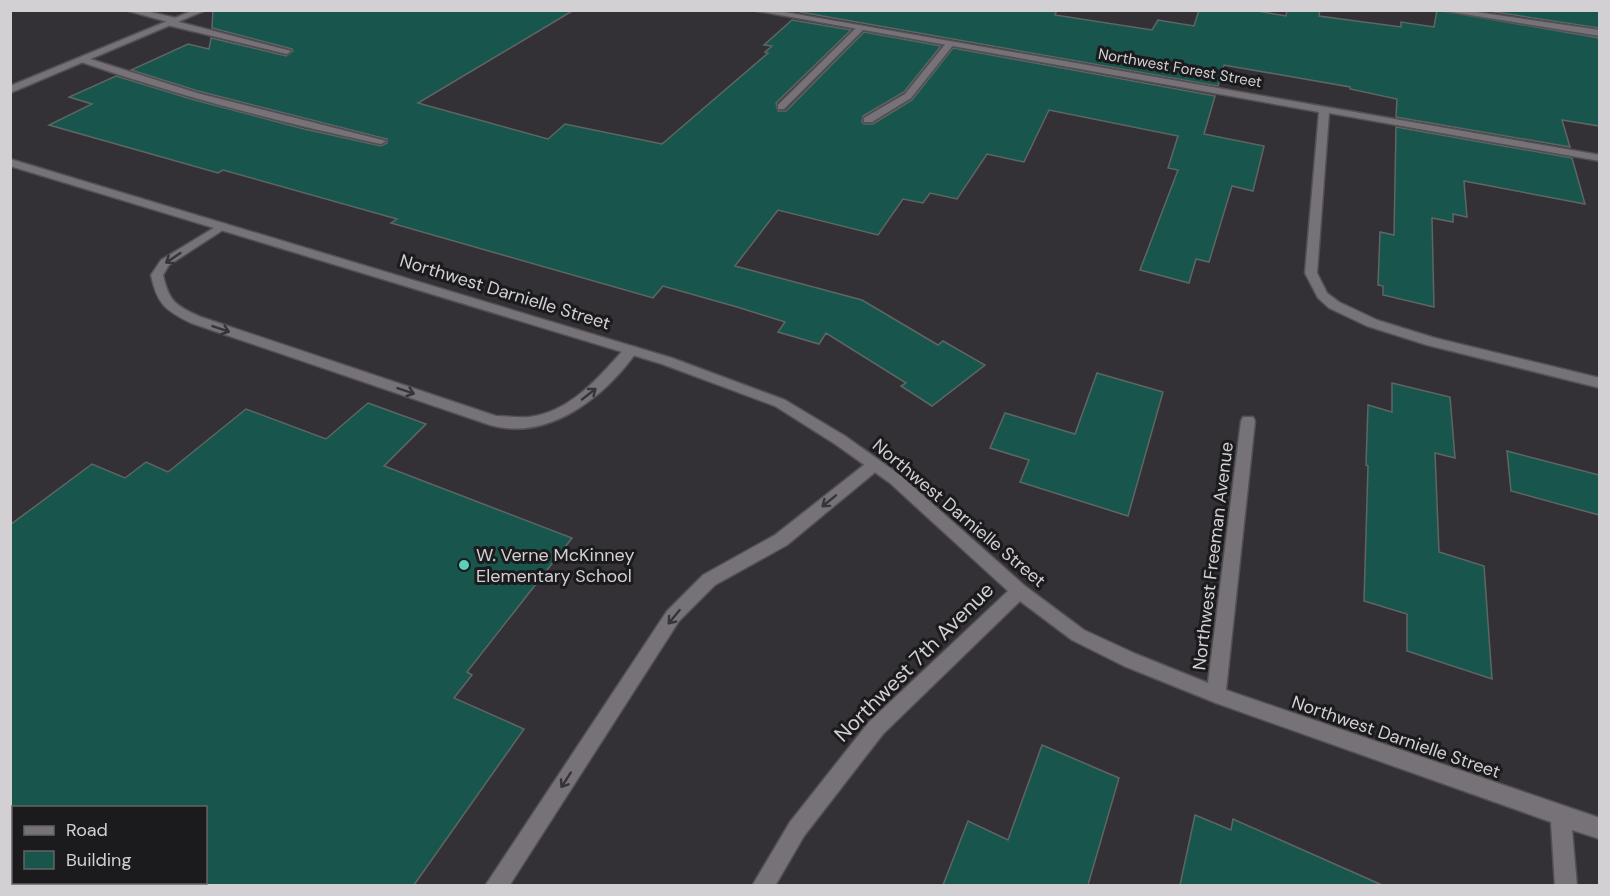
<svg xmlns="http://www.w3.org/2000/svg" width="1610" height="896" viewBox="0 0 1610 896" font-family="'DM Sans',sans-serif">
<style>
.building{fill:#18564d;stroke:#5e6664;stroke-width:1.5}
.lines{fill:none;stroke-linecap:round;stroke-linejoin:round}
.lane-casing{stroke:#535055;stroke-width:3}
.street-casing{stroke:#535055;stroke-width:3}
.secondary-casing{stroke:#535055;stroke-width:3}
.lane{fill:#767278;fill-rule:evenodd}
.street{fill:#767278;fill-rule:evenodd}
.secondary{fill:#767278;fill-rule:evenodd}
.oneway{stroke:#363438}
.poi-dot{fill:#5bcebc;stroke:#1b1a1c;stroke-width:2}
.labels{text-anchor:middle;stroke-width:6;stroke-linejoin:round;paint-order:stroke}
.far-street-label{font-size:15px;fill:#d3d0d4;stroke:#1b1a1c}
.street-label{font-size:18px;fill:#d3d0d4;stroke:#1b1a1c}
.poi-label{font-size:18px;fill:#d3d0d4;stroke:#1b1a1c;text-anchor:start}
.near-street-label{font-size:21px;fill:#d3d0d4;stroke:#1b1a1c}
</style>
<rect width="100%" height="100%" fill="#343136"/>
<!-- building -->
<g class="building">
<polygon points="213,10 574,10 418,103 548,139 565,124 662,144 768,53 765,52 772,46 764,45 792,20 851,30 776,103 778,111 786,111 864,32 941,46 904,92 863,116 862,122 864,124 873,124 912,100 953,48 1215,96 1204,134 1264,146 1253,191 1232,186 1209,262 1196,259 1189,283 1140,270 1178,170 1168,168 1178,136 1049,110 1024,162 987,154 957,199 930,193 923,203 903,199 878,235 778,210 735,266 862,300 938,345 943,341 985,365 932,406 901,386 906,383 826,333 819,344 778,332 785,322 737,307 663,286 653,298 391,223 397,219 223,170 218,173 49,125 92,104 69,97 116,76 191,99 304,129 381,146 387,143 387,139 198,91 131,70 188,44 209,49 211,38 286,56 293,51 292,49 212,28"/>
<polygon points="802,10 1057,10 1055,15 1152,30 1158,20 1194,26 1199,10 1252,10 1286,16 1287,10 1320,10 1319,16 1401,27 1401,22 1434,27 1437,10 1599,38 1599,126 1562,120 1570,147 1396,117 1397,99 1350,89 1350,87 1224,65 1218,86 800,12"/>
<polygon points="1482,10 1599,10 1599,28"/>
<polygon points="1396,127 1572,158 1585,204 1464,181 1467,217 1453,214 1453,222 1432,218 1434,307 1383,295 1383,286 1378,285 1380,232 1394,235"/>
<polygon points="1097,373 1163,392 1128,516 1020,482 1029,460 990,448 1005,413 1075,434"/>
<polygon points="1392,383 1450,397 1455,458 1435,453 1439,552 1484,566 1492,679 1407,651 1407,614 1364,601 1368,466 1366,465 1368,405 1392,412"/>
<polygon points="368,403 426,424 384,466 572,538 467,672 472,675 454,698 524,729 414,885 206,885 206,807 10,807 10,525 92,464 125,478 146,462 168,472 246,409 326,439"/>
<polygon points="1507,451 1599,475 1599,515 1511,491"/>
<polygon points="1042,745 1119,778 1088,885 943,885 968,821 1008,840"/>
<polygon points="1195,815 1231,830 1233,819 1382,885 1180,885"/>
</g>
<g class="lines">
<defs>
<g id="lane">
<polygon points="125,10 142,10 176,18 179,19 179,22 291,51 287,54 171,26 168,25 168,22"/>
<polygon points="857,27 864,29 784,109 778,109 778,105"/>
<polygon points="947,42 954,44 911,98 872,122 864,122 864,118 905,94"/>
<path d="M81,58h6l110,35 189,48 -5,3c-102,-22 -202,-48 -300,-82z"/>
<path d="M222,223l4,1v4l-57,37 -6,10c6,27 13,31 38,42l295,99c11,0 22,2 33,1 42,-5 71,-41 97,-70h10l2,3c-32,46 -89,92 -148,75l-299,-102c-26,-13 -34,-19 -40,-48l10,-15z"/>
<polygon points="874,459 879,461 882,465 879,469 787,545 715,585 679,621 509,886 485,886 667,611 703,575 775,535 869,461"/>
</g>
<g id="street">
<polygon points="752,10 773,10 1600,155 1600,161 1329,113 1317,273 1327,293 1339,302 1377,320 1435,338 1600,378 1600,388 1427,345 1367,326 1329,308 1318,298 1305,273 1319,112"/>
<polygon points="1439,10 1463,10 1600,30 1600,36"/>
<polygon points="10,159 672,358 785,400 845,436 900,475 1025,586 1084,630 1136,654 1208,683 1241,421 1243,417 1253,417 1255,421 1226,690 1600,818 1600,839 1572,830 1577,886 1555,886 1551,822 1216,703 1124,666 1072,640 1020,601 883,734 804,836 775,886 752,886 790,822 869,722 1008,591 890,483 835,444 775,406 662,364 10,166"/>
</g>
<polygon id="secondary" points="194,10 206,10 10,93 10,86"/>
</defs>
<!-- lane casing -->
<use href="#lane" class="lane-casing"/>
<!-- street casing -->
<use href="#street" class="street-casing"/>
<!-- secondary casing -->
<use href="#secondary" class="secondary-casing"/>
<!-- lane -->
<use href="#lane" class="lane"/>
<!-- street -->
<use href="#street" class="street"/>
<!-- secondary -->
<use href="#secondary" class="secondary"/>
</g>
<!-- one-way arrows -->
<defs><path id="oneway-shaft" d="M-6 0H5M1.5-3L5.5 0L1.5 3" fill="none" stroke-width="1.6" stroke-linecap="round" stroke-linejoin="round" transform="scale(1.5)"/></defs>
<g class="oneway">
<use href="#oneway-shaft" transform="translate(173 258) rotate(146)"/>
<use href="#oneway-shaft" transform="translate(221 329) rotate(19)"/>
<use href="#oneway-shaft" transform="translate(406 391) rotate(19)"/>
<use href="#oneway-shaft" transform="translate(589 394) rotate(-38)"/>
<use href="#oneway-shaft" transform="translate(829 501) rotate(141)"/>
<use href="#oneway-shaft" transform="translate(674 617) rotate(129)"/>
<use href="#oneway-shaft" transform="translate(566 780) rotate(123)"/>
</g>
<!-- markers -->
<circle class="poi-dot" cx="464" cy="565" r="6"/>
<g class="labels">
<!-- far-street labels -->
<g class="far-street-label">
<text transform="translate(1180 68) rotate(10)" y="5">Northwest Forest Street</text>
</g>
<!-- street labels -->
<g class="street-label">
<text transform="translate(505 292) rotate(17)" y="6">Northwest Darnielle Street</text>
<text transform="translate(959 513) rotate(40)" y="6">Northwest Darnielle Street</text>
<text transform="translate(1213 556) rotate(-83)" y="6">Northwest Freeman Avenue</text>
<text transform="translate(1396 737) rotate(19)" y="6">Northwest Darnielle Street</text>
</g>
<!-- poi labels -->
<g class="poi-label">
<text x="476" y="561">W. Verne McKinney<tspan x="476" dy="21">Elementary School</tspan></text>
</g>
<!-- near-street labels -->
<g class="near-street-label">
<text transform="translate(914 662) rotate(-45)" y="7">Northwest 7th Avenue</text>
</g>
</g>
<!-- border -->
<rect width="1610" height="896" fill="none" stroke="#d3d0d4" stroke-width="24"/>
<!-- legend -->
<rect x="12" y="806" width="195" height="78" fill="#1b1a1c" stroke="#656366" stroke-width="1.5"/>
<rect x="24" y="826" width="30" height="9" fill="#767278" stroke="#656366" stroke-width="1.5"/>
<text x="66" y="836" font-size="18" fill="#d3d0d4">Road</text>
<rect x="24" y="851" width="30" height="18" fill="#18564d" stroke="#656366" stroke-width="1.5"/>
<text x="66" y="866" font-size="18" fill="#d3d0d4">Building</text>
</svg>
